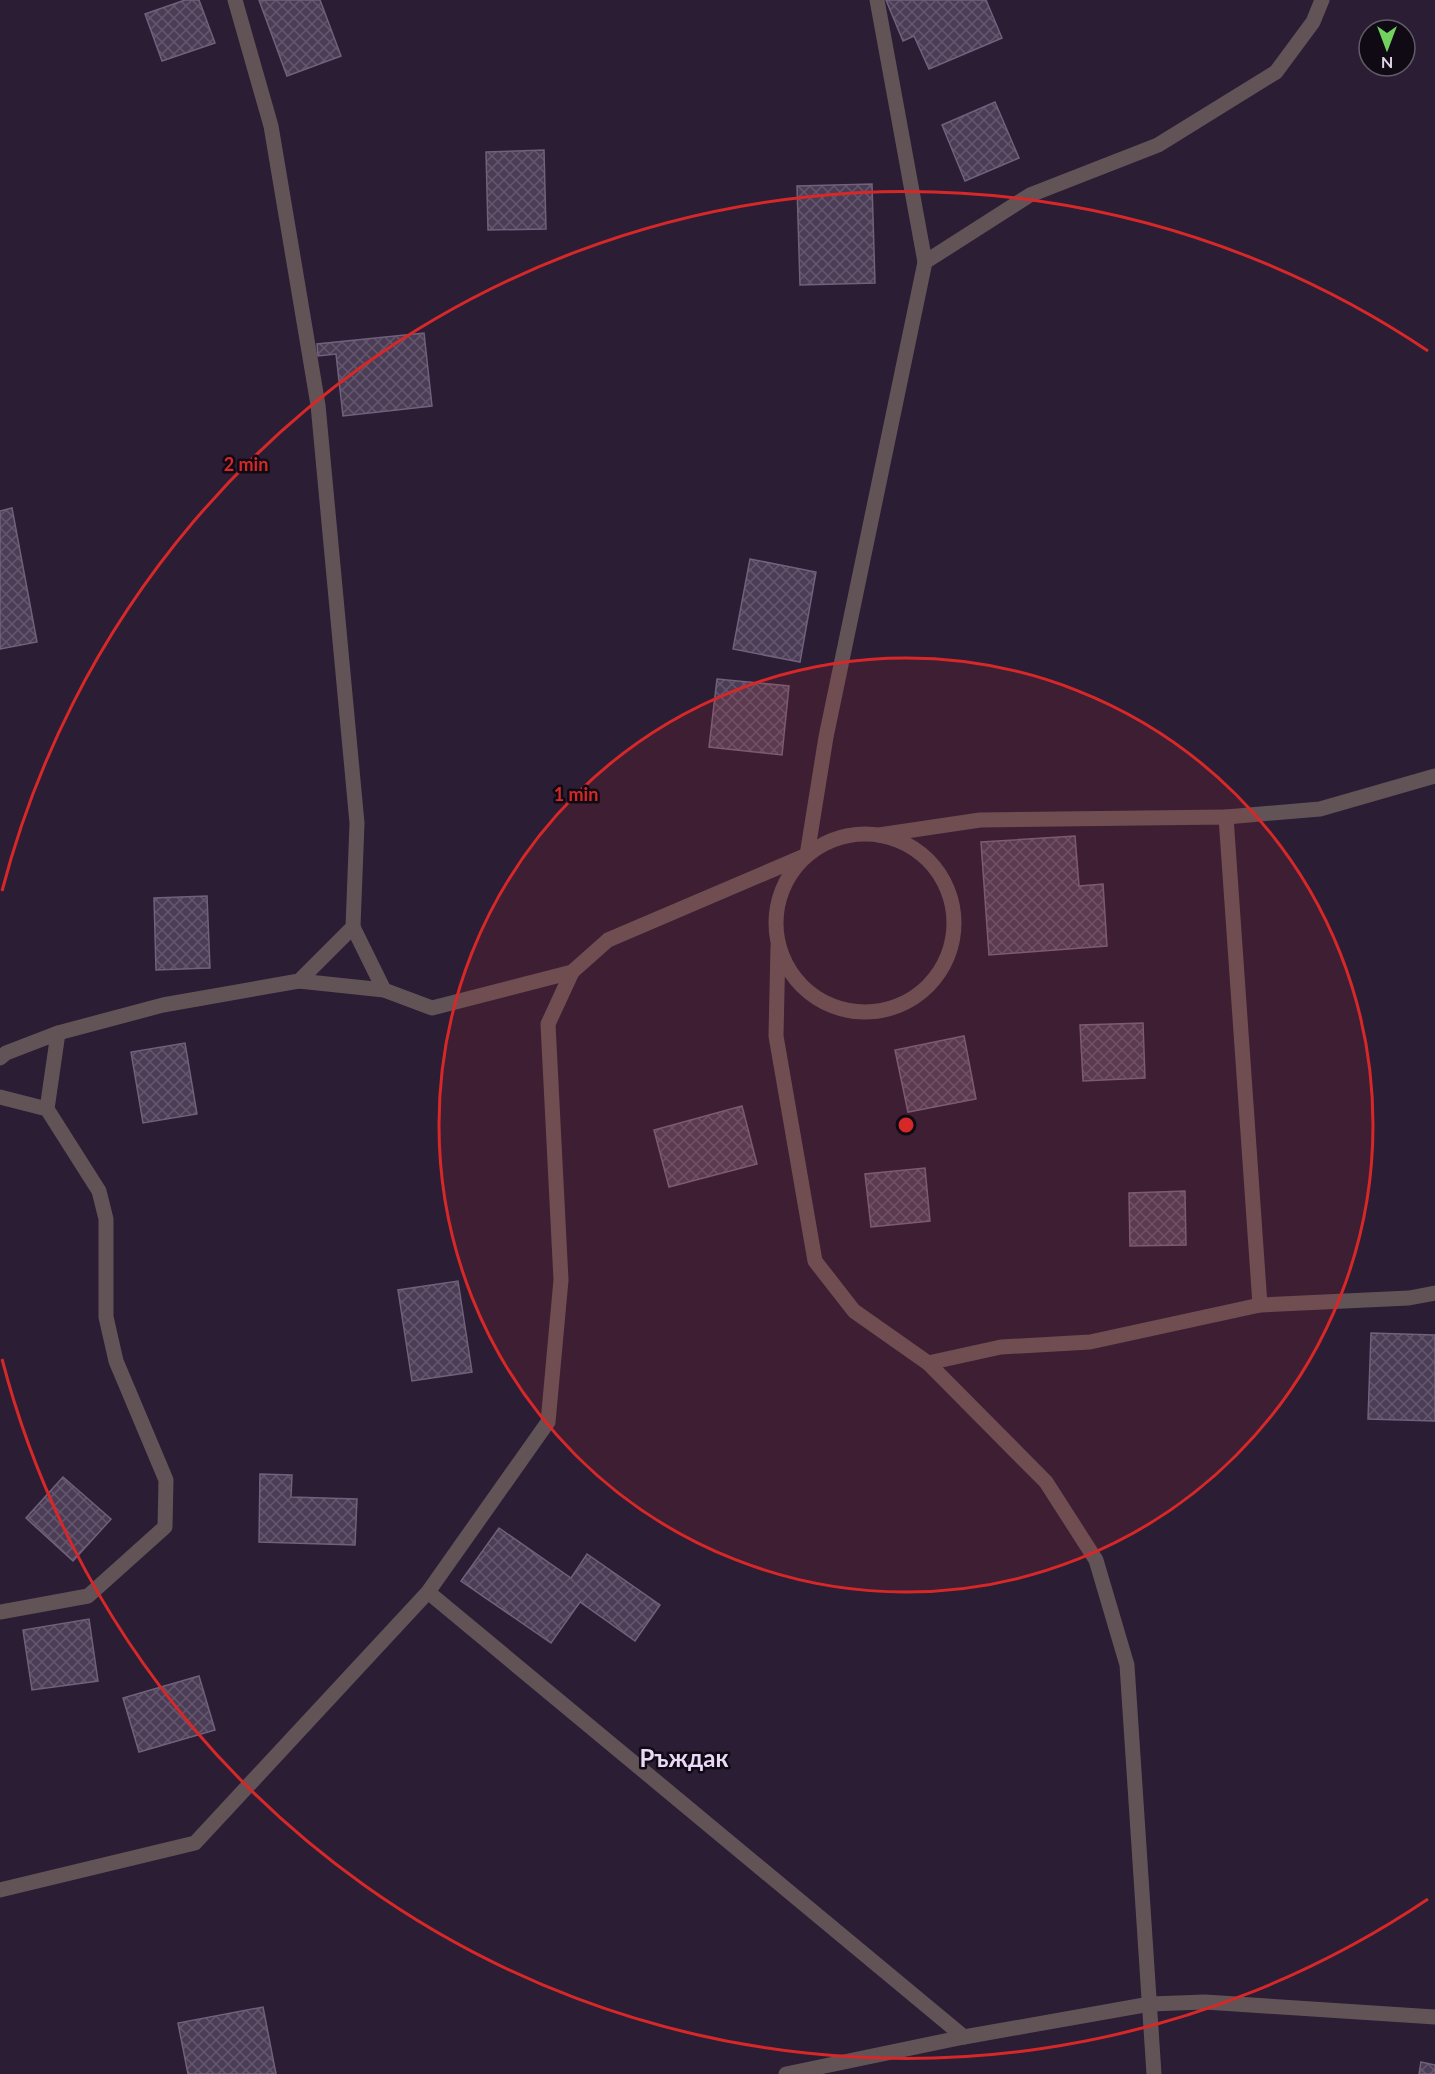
<svg xmlns="http://www.w3.org/2000/svg" width="1435" height="2074" viewBox="0 0 1435 2074" font-family="Lato,sans-serif">
<style>
.building{fill:url(#building-cross-hatch);stroke:#71617c;stroke-width:1.5}
.lines{fill:none;stroke-linecap:round;stroke-linejoin:round}
.service{stroke:#625357;stroke-width:15}
.minor{stroke:#625357;stroke-width:15}
.ring{fill:none;stroke:#d62828;stroke-width:3}
.labels{text-anchor:middle;stroke-width:5;stroke-linejoin:round;paint-order:stroke}
.quarter-label{font-size:24px;font-weight:bold;fill:#ead8f7;stroke:#100a14}
.centre{fill:#d62828;stroke:#100a14;stroke-width:3}
.ring-label{font-size:18px;text-anchor:middle;font-weight:bold;fill:#d62828;stroke:#100a14;stroke-width:5;stroke-linejoin:round;paint-order:stroke}
</style>
<defs>
<pattern id="building-cross-hatch" width="8" height="8" patternUnits="userSpaceOnUse" patternTransform="scale(1.5)"><rect width="8" height="8" fill="#4b3d56"/><path d="M0 0l8 8M0 8l8-8" fill="none" stroke="#64586e"/></pattern>
</defs>
<rect width="100%" height="100%" fill="#2a1d34"/>
<!-- building -->
<g class="building">
<polygon points="185,0 199,0 215,43 162,61 145,14"/>
<polygon points="259,0 320,0 341,56 287,76"/>
<polygon points="886,0 986,0 1002,38 929,69 914,36 903,41"/>
<polygon points="995,102 1019,158 965,181 942,125"/>
<polygon points="544,150 546,229 488,230 486,152"/>
<polygon points="872,184 875,283 800,285 797,186"/>
<polygon points="424,333 432,406 343,416 336,354 318,356 317,344"/>
<polygon points="12,508 37,642 0,649 0,511"/>
<polygon points="750,559 816,572 800,662 733,649"/>
<polygon points="717,679 789,686 782,755 709,747"/>
<polygon points="1075,836 1079,886 1103,884 1107,946 989,955 981,842"/>
<polygon points="207,896 210,968 156,970 154,898"/>
<polygon points="1143,1023 1145,1078 1083,1081 1080,1025"/>
<polygon points="964,1036 976,1099 908,1112 895,1050"/>
<polygon points="185,1043 197,1114 143,1123 131,1052"/>
<polygon points="742,1106 757,1164 669,1187 654,1130"/>
<polygon points="925,1168 930,1221 871,1227 865,1174"/>
<polygon points="1185,1191 1186,1245 1130,1246 1129,1193"/>
<polygon points="458,1281 472,1372 412,1381 398,1290"/>
<polygon points="1371,1333 1435,1335 1435,1421 1368,1419"/>
<polygon points="260,1474 292,1475 291,1497 357,1499 355,1545 259,1542"/>
<polygon points="63,1477 111,1519 73,1561 26,1518"/>
<polygon points="499,1528 571,1578 587,1554 660,1605 635,1641 580,1602 551,1643 461,1581"/>
<polygon points="89,1619 98,1681 32,1690 23,1630"/>
<polygon points="199,1676 215,1730 139,1752 123,1698"/>
<polygon points="263,2007 276,2074 188,2074 178,2023"/>
<polygon points="1421,2062 1435,2065 1435,2074 1419,2074"/>
</g>
<g class="lines">
<!-- service -->
<polyline class="service" points="1150,2004 1205,2002 1435,2017"/>
<!-- minor -->
<g class="minor">
<polyline points="925,262 1030,195 1158,145 1276,72 1313,22 1322,0"/>
<polyline points="1226,817 1320,809 1435,776"/>
<circle cx="865" cy="923" r="89"/>
<polyline points="879,835 980,820 1226,817 1260,1305"/>
<polyline points="353,927 384,990"/>
<polyline points="778,946 776,1036 815,1261 854,1311 928,1363 1046,1482 1096,1560 1127,1665 1154,2074"/>
<polyline points="299,981 384,990 432,1008 572,972 608,940 807,855 826,737 925,262 877,0"/>
<polyline points="0,1058 6,1053 58,1033 163,1005 299,981 353,927 357,823 318,405 271,126 235,0"/>
<polyline points="0,1097 47,1109 99,1191 106,1219 106,1317 116,1361 166,1480 165,1527 88,1596 0,1612"/>
<polyline points="47,1109 58,1033"/>
<polyline points="928,1363 1001,1347 1090,1342 1260,1305 1409,1298 1435,1293"/>
<polyline points="428,1592 964,2037"/>
<polyline points="0,1890 195,1843 428,1592 548,1422 561,1280 548,1024 572,972"/>
<polyline points="786,2074 964,2037 1150,2004"/>
</g>
</g>
<!-- distance rings -->
<circle cx="906" cy="1125" r="467" fill="#d62828" fill-opacity=".12"/>
<g class="ring">
<circle cx="906" cy="1125" r="467"/>
<path d="M1428 1899A934 934 0 0 1 2 1359M2 891A934 934 0 0 1 1428 351"/>
</g>
<g class="labels">
<!-- quarter labels -->
<g class="quarter-label">
<text x="684" y="1767">Ръждак</text>
</g>
</g>
<circle cx="906" cy="1125" r="9" class="centre"/>
<g class="ring-label">
<text x="246" y="471">2 min</text>
<text x="576" y="801">1 min</text>
</g>
<!-- north arrow -->
<g transform="translate(1387 48) rotate(180)"><circle r="28" fill="#100a14" stroke="#635c68" stroke-width="1.5"/>
<path d="M0-4.5L10 22L0 15L-10 22Z" fill="#72d25d"/>
<text y="-9" font-size="16" font-weight="bold" text-anchor="middle" fill="#dfd6e5">N</text>
</g>
</svg>
